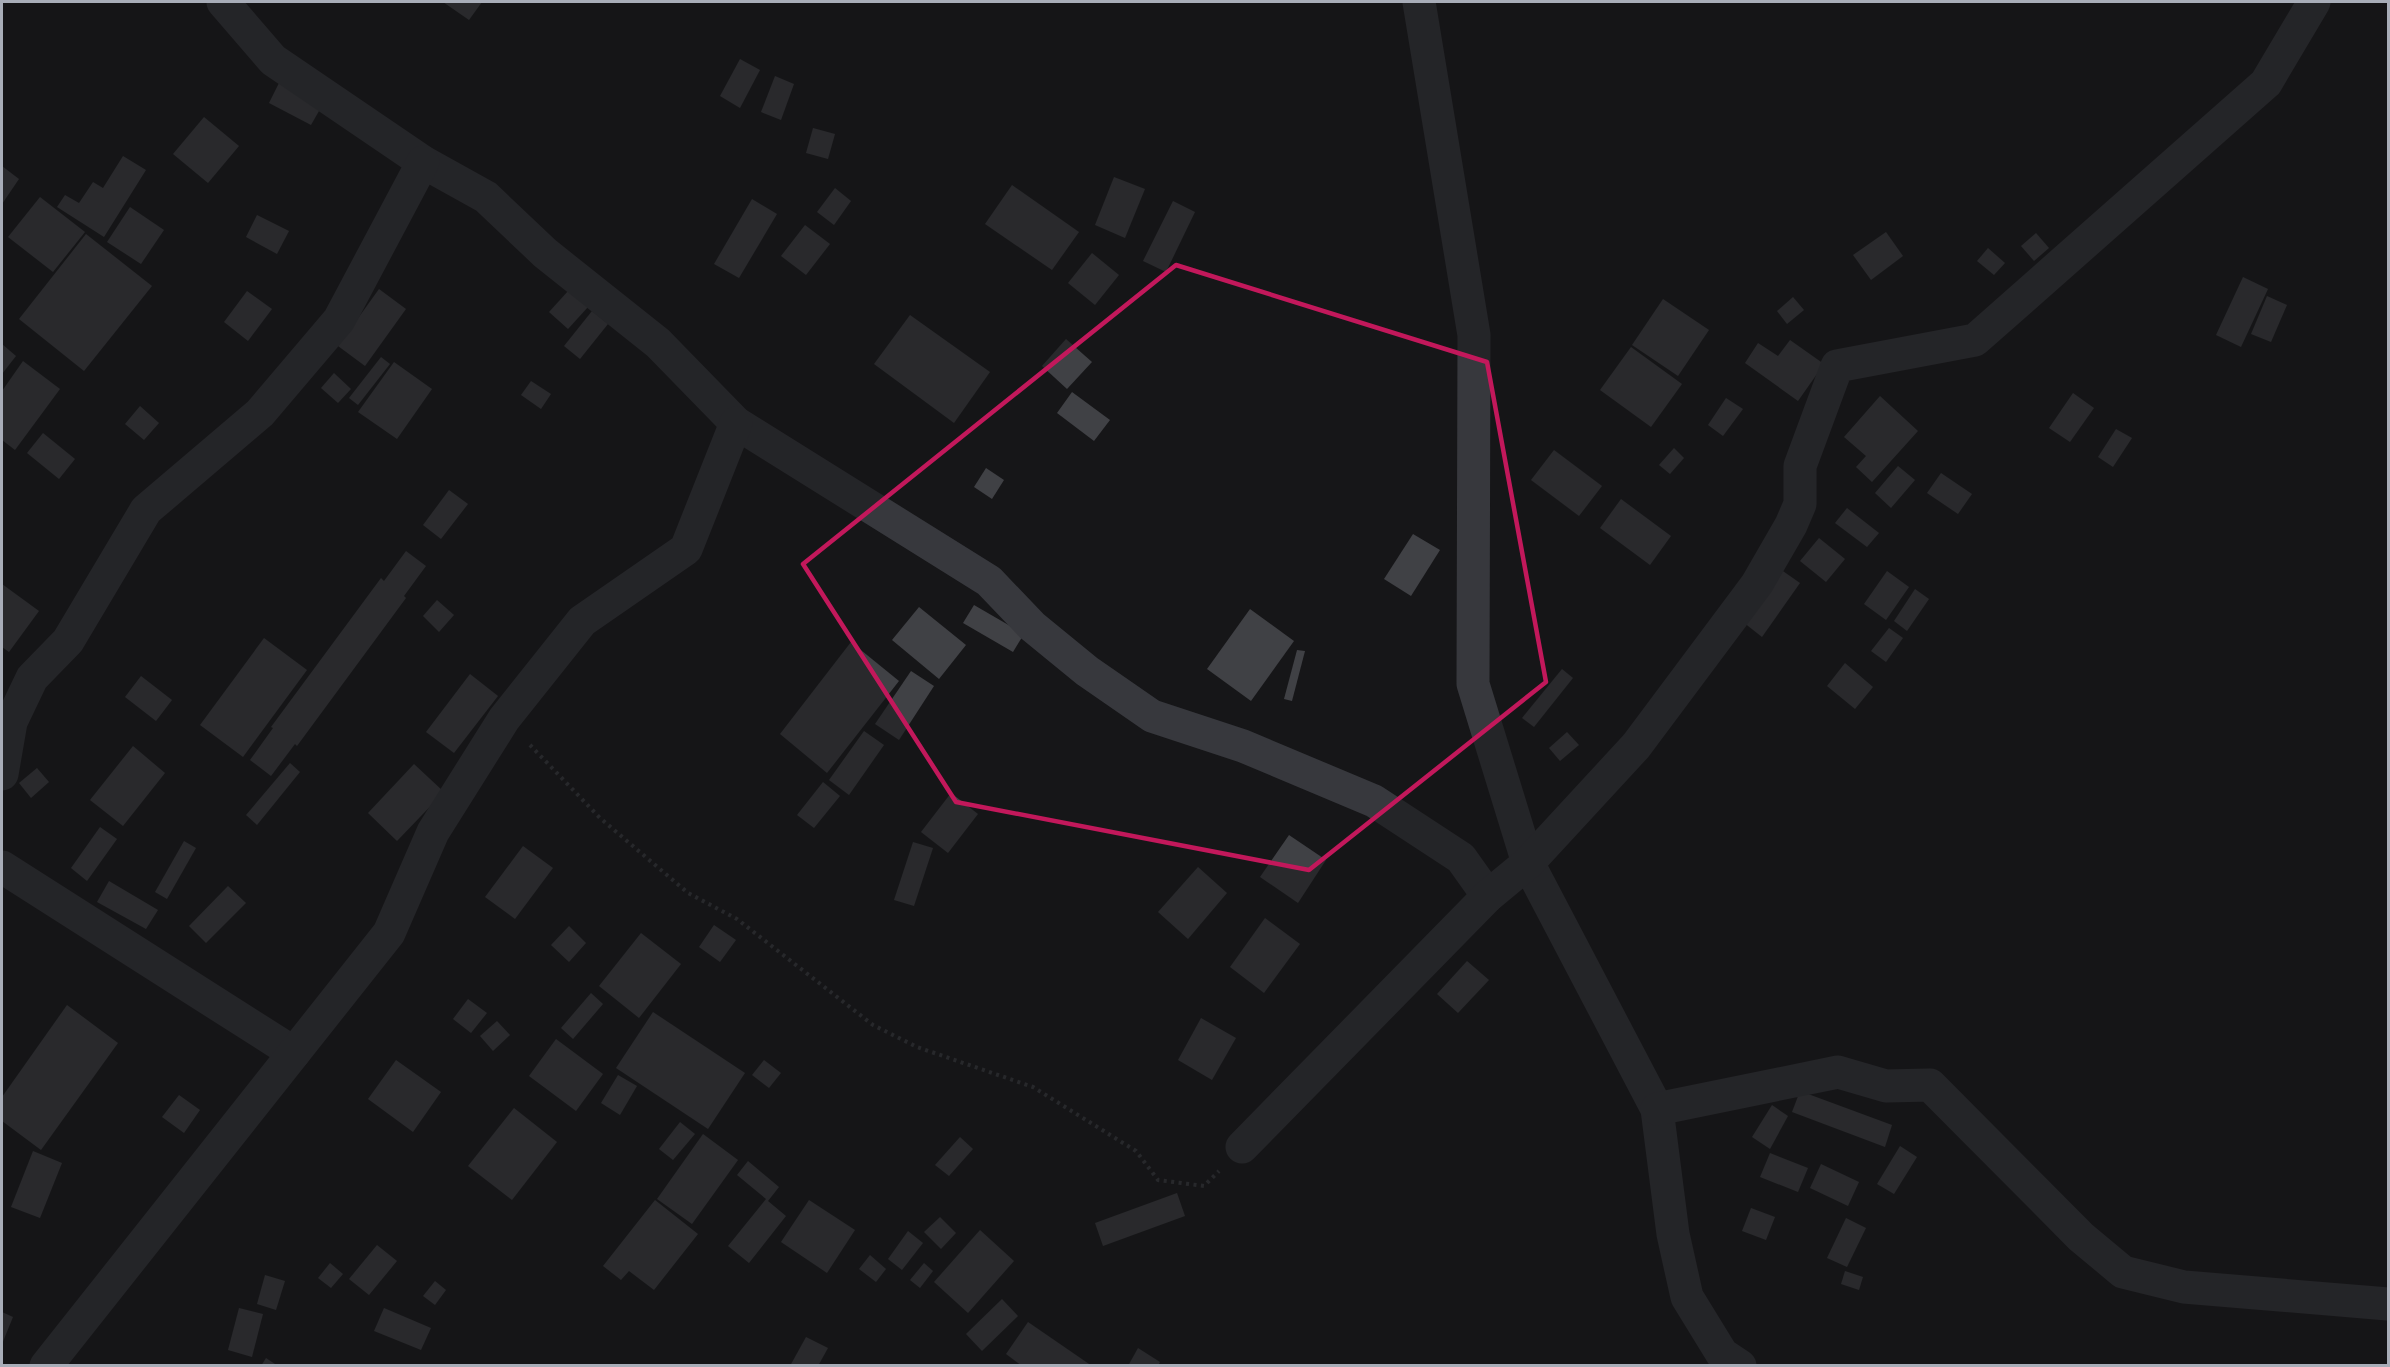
<svg xmlns="http://www.w3.org/2000/svg" width="2390" height="1367" viewBox="0 0 2390 1367" font-family="Signika,sans-serif">
<style>
.building{fill:#404145}
.lines{fill:none;stroke-linecap:round;stroke-linejoin:round}
.path{stroke:#3d3f44;stroke-width:4;stroke-dasharray:3 4.5;stroke-linecap:butt}
.minor{stroke:#37383d;stroke-width:33}
.marked{fill:none;stroke:#c2185b;stroke-width:4.5;stroke-linejoin:round}
</style>
<rect width="100%" height="100%" fill="#161618"/>
<!-- building -->
<g class="building">
<polygon points="443,2 482,2 469,20"/>
<polygon points="740,59 760,70 740,108 720,96"/>
<polygon points="775,76 794,84 781,120 761,112"/>
<polygon points="280,81 323,104 311,125 269,103"/>
<polygon points="204,117 239,146 208,183 173,154"/>
<polygon points="813,128 835,134 828,159 806,153"/>
<polygon points="123,156 146,170 104,237 57,207 65,195 79,203 93,182 103,188"/>
<polygon points="2,166 19,179 2,204"/>
<polygon points="1114,177 1145,189 1125,238 1095,225"/>
<polygon points="1012,185 1079,232 1052,270 985,224"/>
<polygon points="835,188 851,201 834,225 817,212"/>
<polygon points="40,197 85,232 53,272 8,237"/>
<polygon points="752,199 777,214 739,278 714,264"/>
<polygon points="1173,201 1195,212 1166,272 1143,261"/>
<polygon points="130,207 164,230 141,264 107,242"/>
<polygon points="257,215 289,231 277,254 246,237"/>
<polygon points="805,225 830,244 806,275 781,256"/>
<polygon points="1886,232 1903,256 1871,280 1853,255"/>
<polygon points="2036,233 2049,248 2034,261 2021,246"/>
<polygon points="86,234 152,286 84,371 19,319"/>
<polygon points="1988,248 2005,263 1994,275 1977,261"/>
<polygon points="1092,253 1119,275 1095,305 1068,283"/>
<polygon points="2243,277 2268,289 2241,347 2216,335"/>
<polygon points="379,289 406,309 365,366 338,346"/>
<polygon points="569,290 588,307 568,329 549,312"/>
<polygon points="247,291 272,309 248,341 224,322"/>
<polygon points="2267,296 2287,305 2271,342 2251,334"/>
<polygon points="1793,297 1804,310 1787,324 1777,311"/>
<polygon points="1663,299 1709,330 1678,376 1632,345"/>
<polygon points="592,311 608,324 580,359 564,346"/>
<polygon points="910,315 990,372 954,423 874,364"/>
<polygon points="1066,339 1092,362 1067,389 1042,366"/>
<polygon points="1790,340 1824,364 1798,401 1745,363 1758,343 1778,356"/>
<polygon points="2,344 16,356 2,374"/>
<polygon points="1631,347 1682,384 1651,427 1600,390"/>
<polygon points="381,357 390,364 358,405 349,398"/>
<polygon points="23,361 60,389 15,450 2,440 2,391"/>
<polygon points="394,362 432,389 397,439 358,412"/>
<polygon points="334,373 351,389 338,403 321,388"/>
<polygon points="531,381 551,394 541,409 521,395"/>
<polygon points="1072,392 1110,420 1094,441 1057,413"/>
<polygon points="2073,393 2094,408 2070,442 2049,428"/>
<polygon points="1880,396 1918,431 1872,482 1856,467 1866,456 1844,437"/>
<polygon points="1726,398 1743,409 1723,436 1708,425"/>
<polygon points="140,406 159,423 144,440 125,424"/>
<polygon points="2116,429 2132,438 2113,467 2098,457"/>
<polygon points="43,433 75,459 59,479 27,453"/>
<polygon points="1674,448 1684,458 1670,474 1659,465"/>
<polygon points="1554,450 1602,486 1579,516 1531,480"/>
<polygon points="1898,466 1915,480 1891,508 1875,493"/>
<polygon points="986,468 1004,480 992,499 974,487"/>
<polygon points="1941,473 1972,494 1958,514 1927,493"/>
<polygon points="449,490 468,504 441,539 423,525"/>
<polygon points="1621,499 1671,536 1650,565 1600,528"/>
<polygon points="1847,508 1879,533 1867,547 1835,523"/>
<polygon points="1413,534 1440,550 1411,596 1384,579"/>
<polygon points="1819,538 1845,559 1826,582 1800,561"/>
<polygon points="406,551 426,566 404,596 406,598 297,746 295,744 271,776 250,760 273,728 271,727 381,578 384,581"/>
<polygon points="1780,569 1800,583 1762,637 1743,622"/>
<polygon points="1887,571 1909,587 1886,620 1864,604"/>
<polygon points="2,584 39,611 9,652 2,647"/>
<polygon points="1915,589 1929,599 1907,631 1894,621"/>
<polygon points="437,600 454,615 439,632 423,616"/>
<polygon points="974,605 1024,634 1013,652 963,623"/>
<polygon points="919,607 966,645 939,679 892,640"/>
<polygon points="1250,609 1294,641 1251,701 1207,669"/>
<polygon points="1889,628 1903,638 1886,662 1871,651"/>
<polygon points="264,638 307,670 243,757 200,725"/>
<polygon points="851,642 899,681 827,773 780,734"/>
<polygon points="1297,650 1305,651 1292,701 1284,699"/>
<polygon points="1845,663 1873,687 1855,709 1827,686"/>
<polygon points="1562,669 1573,678 1534,727 1522,718"/>
<polygon points="911,671 934,686 899,740 875,724"/>
<polygon points="470,674 498,696 454,753 426,732"/>
<polygon points="141,676 172,700 156,721 125,697"/>
<polygon points="864,731 884,745 849,795 829,780"/>
<polygon points="1567,732 1579,745 1560,761 1549,748"/>
<polygon points="133,746 165,773 123,826 90,800"/>
<polygon points="290,763 300,772 257,825 246,815"/>
<polygon points="414,764 444,792 397,841 368,813"/>
<polygon points="37,768 49,782 31,798 19,783"/>
<polygon points="823,782 840,796 814,828 797,815"/>
<polygon points="951,793 978,814 948,853 921,832"/>
<polygon points="100,827 117,839 87,881 71,868"/>
<polygon points="1289,835 1326,860 1298,903 1260,877"/>
<polygon points="184,841 196,848 167,899 155,892"/>
<polygon points="913,842 933,848 914,906 894,900"/>
<polygon points="523,846 553,868 515,919 485,897"/>
<polygon points="1198,867 1227,893 1188,939 1158,912"/>
<polygon points="109,881 158,910 146,929 97,902"/>
<polygon points="228,886 246,903 206,943 189,926"/>
<polygon points="1265,918 1300,944 1264,993 1230,967"/>
<polygon points="714,925 736,940 720,962 699,947"/>
<polygon points="569,926 586,943 569,962 551,945"/>
<polygon points="641,933 681,964 639,1018 599,986"/>
<polygon points="1467,961 1489,980 1458,1013 1437,994"/>
<polygon points="591,993 603,1004 573,1039 561,1028"/>
<polygon points="468,999 487,1013 471,1033 453,1019"/>
<polygon points="67,1005 118,1043 41,1150 2,1121 2,1097"/>
<polygon points="653,1012 745,1073 708,1129 616,1068"/>
<polygon points="1201,1018 1236,1038 1212,1080 1178,1060"/>
<polygon points="497,1021 510,1035 493,1051 480,1036"/>
<polygon points="556,1039 603,1074 576,1111 529,1076"/>
<polygon points="396,1060 441,1092 413,1132 368,1099"/>
<polygon points="764,1060 781,1073 769,1088 752,1075"/>
<polygon points="618,1075 637,1086 620,1115 601,1103"/>
<polygon points="1800,1091 1892,1125 1885,1147 1792,1112"/>
<polygon points="179,1095 200,1110 184,1133 162,1117"/>
<polygon points="1772,1105 1788,1116 1770,1149 1752,1137"/>
<polygon points="514,1108 557,1142 512,1200 468,1166"/>
<polygon points="680,1122 695,1134 673,1160 659,1149"/>
<polygon points="703,1134 738,1160 692,1224 657,1199"/>
<polygon points="960,1137 973,1149 949,1176 935,1165"/>
<polygon points="1900,1146 1917,1157 1894,1194 1877,1184"/>
<polygon points="33,1151 62,1163 40,1218 11,1207"/>
<polygon points="1770,1153 1808,1168 1798,1192 1760,1177"/>
<polygon points="748,1161 779,1187 768,1201 786,1216 749,1263 728,1246 766,1199 737,1175"/>
<polygon points="1821,1164 1859,1182 1848,1206 1810,1188"/>
<polygon points="1177,1193 1185,1216 1103,1246 1095,1223"/>
<polygon points="655,1200 698,1234 654,1290 629,1271 621,1280 603,1266"/>
<polygon points="809,1200 855,1230 827,1273 781,1242"/>
<polygon points="1751,1208 1775,1217 1766,1240 1742,1231"/>
<polygon points="940,1217 956,1233 941,1249 924,1232"/>
<polygon points="1846,1218 1866,1228 1847,1267 1827,1258"/>
<polygon points="980,1230 1014,1261 968,1313 934,1282"/>
<polygon points="908,1231 923,1243 902,1270 888,1259"/>
<polygon points="377,1245 397,1261 369,1295 349,1279"/>
<polygon points="870,1255 886,1269 876,1282 859,1269"/>
<polygon points="330,1263 343,1274 331,1288 318,1278"/>
<polygon points="924,1263 933,1271 920,1288 910,1280"/>
<polygon points="1845,1271 1863,1277 1859,1290 1841,1284"/>
<polygon points="265,1275 285,1281 276,1310 257,1304"/>
<polygon points="435,1281 446,1290 435,1305 423,1296"/>
<polygon points="1002,1299 1018,1316 982,1351 966,1334"/>
<polygon points="239,1308 263,1314 252,1357 228,1350"/>
<polygon points="384,1308 431,1328 421,1350 374,1331"/>
<polygon points="2,1312 13,1317 2,1344"/>
<polygon points="1028,1322 1092,1366 1022,1366 1006,1354"/>
<polygon points="806,1337 828,1348 818,1366 790,1366"/>
<polygon points="1138,1348 1160,1362 1158,1366 1128,1366"/>
<polygon points="266,1358 278,1366 261,1366"/>
</g>
<g class="lines">
<!-- path -->
<polyline class="path" points="530,745 600,818 688,893 737,919 873,1025 917,1047 1033,1087 1136,1151 1158,1180 1204,1186 1219,1171"/>
<!-- minor -->
<g class="minor">
<polyline points="223,2 273,60 423,162 486,197 545,253 658,343 736,423 989,581 1032,626 1087,671 1152,716 1243,746 1374,801 1461,858 1488,896"/>
<polyline points="1419,2 1474,335 1473,684 1528,863 1657,1109 1673,1234 1687,1297 1722,1354 1740,1366"/>
<polyline points="2,774 11,722 32,678 68,641 146,510 260,413 339,320 423,162"/>
<polyline points="2,867 294,1053"/>
<polyline points="1657,1109 1838,1072 1886,1086 1930,1085 2081,1237 2123,1272 2184,1287 2388,1304"/>
<polyline points="1242,1147 1488,896 1528,863 1636,746 1757,584 1791,525 1800,504 1800,466 1837,366 1975,340 2266,83 2314,2"/>
<polyline points="46,1366 389,933 433,832 504,719 582,621 686,549 736,423"/>
</g>
</g>
<!-- marked area -->
<path d="M0 0H2390V1367H0ZM1176,265l311,97 59,320 -237,188 -353,-68 -153,-238z" fill="#161618" fill-opacity=".55" fill-rule="evenodd"/>
<path class="marked" d="M1176,265l311,97 59,320 -237,188 -353,-68 -153,-238z"/>
<!-- border -->
<rect width="2390" height="1367" fill="none" stroke="#a8adb8" stroke-width="6"/>
</svg>
